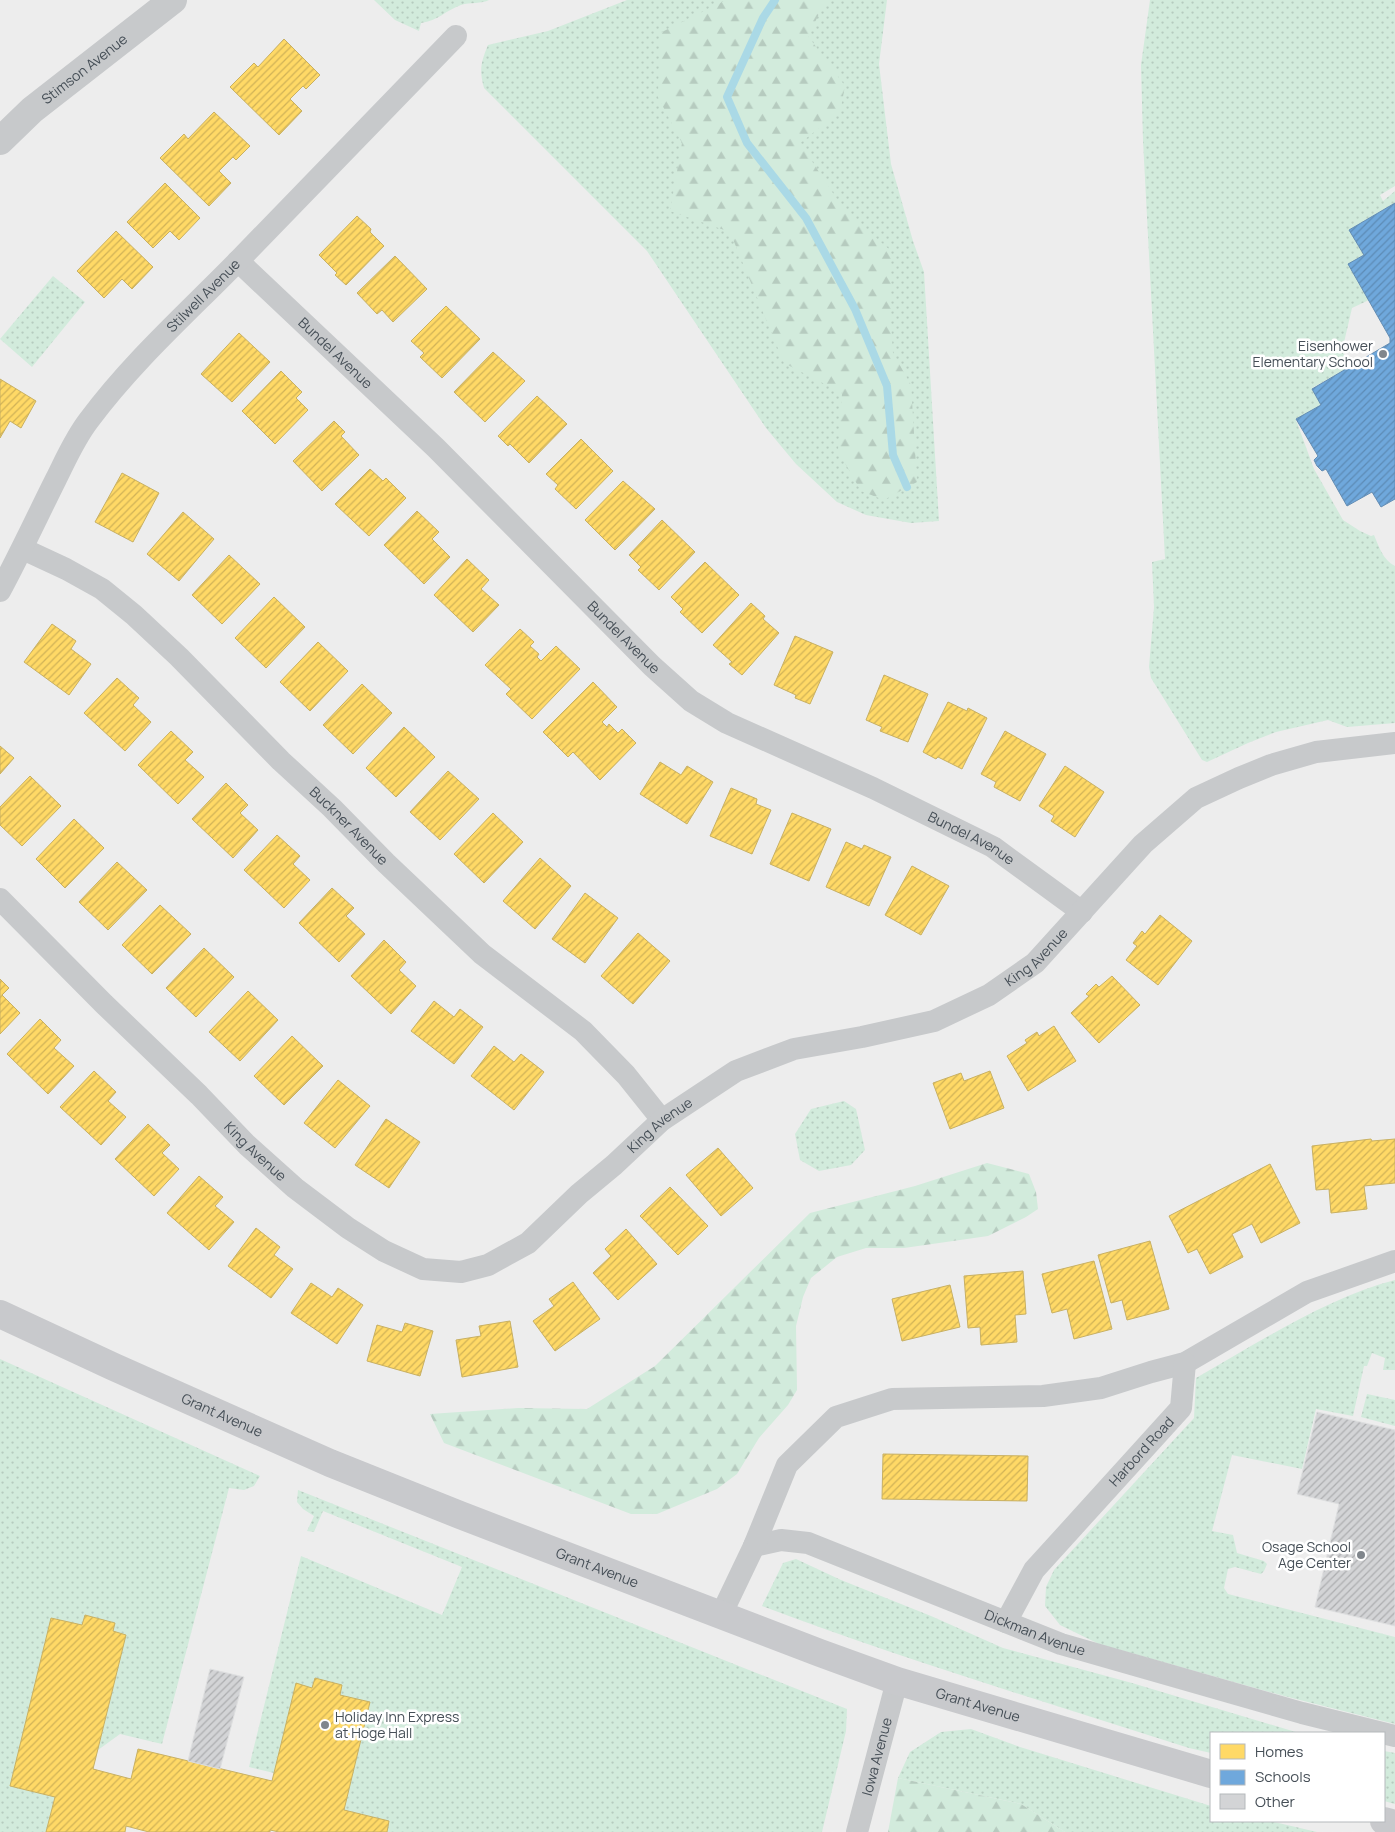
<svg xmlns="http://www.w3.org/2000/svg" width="1395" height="1832" viewBox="0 0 1395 1832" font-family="Manrope,sans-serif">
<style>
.grass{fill:url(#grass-dots)}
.forest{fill:url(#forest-firs)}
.homes{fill:url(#homes-hatch);stroke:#c8b062}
.schools{fill:url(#schools-hatch);stroke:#638db4}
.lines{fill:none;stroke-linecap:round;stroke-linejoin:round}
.stream{stroke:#aad9e6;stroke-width:8}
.building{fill:url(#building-hatch);stroke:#dedfe0}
.minor{stroke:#c7c9cb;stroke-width:22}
.tertiary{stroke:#c7c9cb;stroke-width:28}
.secondary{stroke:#c8c9cc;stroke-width:28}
.poi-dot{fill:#80868c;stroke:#fff;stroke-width:2}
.labels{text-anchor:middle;stroke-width:5;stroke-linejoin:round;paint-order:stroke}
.street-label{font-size:14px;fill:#464f57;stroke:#fff}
.poi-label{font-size:14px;fill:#464f57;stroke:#fff;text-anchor:end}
</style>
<defs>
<pattern id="grass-dots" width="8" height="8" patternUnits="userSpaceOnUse" patternTransform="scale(1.25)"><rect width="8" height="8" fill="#d2ebdc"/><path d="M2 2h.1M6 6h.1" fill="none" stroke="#b6cbbf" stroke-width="1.8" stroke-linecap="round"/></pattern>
<pattern id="forest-firs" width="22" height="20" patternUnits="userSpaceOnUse" patternTransform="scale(1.25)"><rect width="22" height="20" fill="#d2ebdc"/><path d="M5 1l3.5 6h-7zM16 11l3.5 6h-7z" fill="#b6cbbf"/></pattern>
<pattern id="homes-hatch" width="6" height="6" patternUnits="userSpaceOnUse" patternTransform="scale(1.25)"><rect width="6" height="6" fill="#ffd966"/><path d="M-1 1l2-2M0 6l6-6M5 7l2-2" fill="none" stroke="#d0b257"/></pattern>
<pattern id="schools-hatch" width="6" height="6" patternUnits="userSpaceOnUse" patternTransform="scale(1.25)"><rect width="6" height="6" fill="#6fa8dc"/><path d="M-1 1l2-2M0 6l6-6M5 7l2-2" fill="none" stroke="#5d8bb5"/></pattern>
<pattern id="building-hatch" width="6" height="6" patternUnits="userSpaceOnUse" patternTransform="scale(1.25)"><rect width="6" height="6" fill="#d3d4d6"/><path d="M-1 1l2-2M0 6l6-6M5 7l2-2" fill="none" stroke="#adaeb0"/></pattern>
</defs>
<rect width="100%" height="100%" fill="#ededed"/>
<!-- grass -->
<g class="grass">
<path d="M374,0h115c-7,4 -19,2 -28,5 -15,5 -23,16 -40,18l-2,8 -24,-11z"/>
<path d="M627,0h260l-8,64 12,100 22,77 11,31 15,249 -28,2 -45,-8 -29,-13 -41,-38 -30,-36 -119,-177 -163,-163c-5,-18 -3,-26 4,-43l60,-14z"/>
<path d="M1150,0h245v186l-15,9 3,6 12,-10v12l-46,27 15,25 -15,9 20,36 -17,8 -10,43 9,15 -39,22 9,17 -25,15 18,49 29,51 17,11 11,5 3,-1c5,12 9,25 21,31v157l-48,4 -19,-7 -52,12 -28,11 -41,19 -5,-2 -51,-82 -2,-11 5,-60 -2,-45 13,-3 -22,-418 -2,-76z"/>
<polygon points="53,276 85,302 32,367 0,339"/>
<polygon points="844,1101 856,1109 865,1150 851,1165 819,1171 800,1160 795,1134 811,1109"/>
<path d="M1395,1280v90h-12l2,-12 -13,-5 -5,13h-3l-11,50 -37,-7 -14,60 -70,-14 -20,76 21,4 4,18 27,8 3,3 -3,7 -3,3 -26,-7 -7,2 -4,19 4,6 167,43v87l-111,-28 -185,-52 -39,-19 -15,-19 1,-19 8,-17 140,-152 2,-40c62,-35 130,-80 199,-98z"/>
<polygon points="0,1359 260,1476 254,1486 244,1490 229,1488 162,1744 120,1734 98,1750 126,1635 113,1631 115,1623 85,1615 82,1625 51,1618 10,1786 55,1797 46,1832 0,1832"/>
<polygon points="1367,1394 1395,1400 1395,1426 1361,1417"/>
<polygon points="298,1490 847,1709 846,1731 822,1832 387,1832 389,1821 344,1810 370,1702 340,1695 342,1685 315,1678 312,1688 296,1684 274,1773 249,1767 301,1556 442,1615 462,1567 323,1511 314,1532 307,1531 314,1516 303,1509 297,1502"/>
<path d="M796,1559l45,21 90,36 72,32 129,35 167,50h-88v20l-22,-5c-143,-46 -287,-89 -427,-142l21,-43z"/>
<polygon points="971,1729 1020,1747 1211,1806 1211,1821 1270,1821 1317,1832 1065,1832 1021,1804 898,1778 910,1752 941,1732"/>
<polygon points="1384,1751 1395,1753 1395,1804 1384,1801"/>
</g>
<!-- forest -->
<g class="forest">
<polygon points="726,0 826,0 808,36 845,86 840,112 800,143 844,210 891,251 891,326 893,353 911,385 917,482 884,500 861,491 838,451 842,393 784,363 730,232 670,211 682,143 658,97 660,33"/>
<polygon points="987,1163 1029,1174 1036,1192 1038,1209 1026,1217 988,1236 904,1248 866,1248 837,1257 811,1278 803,1297 796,1326 797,1390 788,1405 759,1438 737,1474 717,1489 657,1514 631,1514 444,1443 430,1414 518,1408 587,1409 655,1366 810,1213 915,1186"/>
<polygon points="898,1778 1021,1804 1065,1832 888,1832"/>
</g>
<!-- homes -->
<g class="homes">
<polygon points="284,39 320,75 306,89 303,86 290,99 302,111 279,135 230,87 254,63 258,67"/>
<polygon points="214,112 250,146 236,160 233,157 219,171 231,183 209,206 160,158 184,134 188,139"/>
<polygon points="165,183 200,218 179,240 170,231 153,248 127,222"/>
<polygon points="357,216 371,229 370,232 384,246 346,285 335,275 337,273 319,255"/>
<polygon points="116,231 153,267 132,289 122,279 104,298 77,271"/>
<polygon points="395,256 427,289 393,322 382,310 377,314 357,293"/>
<polygon points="446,306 480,339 442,378 420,357 424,353 411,341"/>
<polygon points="239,333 270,362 232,402 201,374"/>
<polygon points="493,352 525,381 485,422 454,392"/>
<polygon points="281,371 302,392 296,398 308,410 275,444 242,411"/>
<polygon points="0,379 36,401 21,428 10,421 0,438"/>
<polygon points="537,396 567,424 529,463 510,444 508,446 498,436"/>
<polygon points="334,421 345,432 341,436 359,455 322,491 293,461"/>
<polygon points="581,439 613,471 576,509 555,489 558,485 546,474"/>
<polygon points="370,469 383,481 386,478 406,498 369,536 335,504"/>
<polygon points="122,473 159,493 133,542 95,522"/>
<polygon points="623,481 655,509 615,550 585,520"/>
<polygon points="417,511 439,532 432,539 450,557 424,584 384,545"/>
<polygon points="183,512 214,539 179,581 147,554"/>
<polygon points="662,520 695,552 659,590 638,570 641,567 629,555"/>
<polygon points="229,555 260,584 222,624 192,595"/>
<polygon points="467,559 489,580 481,589 499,605 473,632 434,595"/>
<polygon points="705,562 739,595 702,633 680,612 683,609 671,597"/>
<polygon points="274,597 305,627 266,668 235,638"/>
<polygon points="751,603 765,616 763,619 779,633 742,675 729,664 732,662 713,645"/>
<polygon points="52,624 76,641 71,649 91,664 69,695 24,662"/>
<polygon points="520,629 534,642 530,646 539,654 537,657 541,661 556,646 580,669 532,719 506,694 511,689 485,665"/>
<polygon points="795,636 833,652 810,704 795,698 796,695 774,685"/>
<polygon points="318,642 348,671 310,711 280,682"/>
<polygon points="884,675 928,694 908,742 880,731 882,727 866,720"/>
<polygon points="117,678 139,698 133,705 151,722 125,751 84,713"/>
<polygon points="593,682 617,707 602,722 607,727 609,724 618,733 622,729 636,743 600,780 573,752 568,757 543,732"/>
<polygon points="362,684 392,713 353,754 323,725"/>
<polygon points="948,702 967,711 968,708 987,718 962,769 938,757 936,759 923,752"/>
<polygon points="404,727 435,757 396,797 366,768"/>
<polygon points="171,731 193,752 185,760 204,777 178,804 138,765"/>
<polygon points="1005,731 1046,754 1020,801 994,787 996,782 981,774"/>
<polygon points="0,746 14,758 0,774"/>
<polygon points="660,762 681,775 687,766 713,782 687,824 640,794"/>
<polygon points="1065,766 1104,792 1075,837 1051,821 1054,816 1039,806"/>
<polygon points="448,771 479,799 440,840 410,812"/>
<polygon points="30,776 61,806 22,846 0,825 0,807"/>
<polygon points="226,783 248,805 240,813 258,830 233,858 192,819"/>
<polygon points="731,788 757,799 756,804 771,810 752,854 710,836"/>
<polygon points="493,813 523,842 484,883 454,854"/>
<polygon points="792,813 831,829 809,881 770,864"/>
<polygon points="74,819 104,848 65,888 36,859"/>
<polygon points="277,835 300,856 293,864 310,880 284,908 244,870"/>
<polygon points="846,842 862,849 864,845 891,857 869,906 826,887"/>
<polygon points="540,858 571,886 535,929 503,901"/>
<polygon points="117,862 147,890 108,930 79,902"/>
<polygon points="912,866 949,886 921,935 885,915"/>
<polygon points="332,888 354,908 346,916 365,934 339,962 299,923"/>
<polygon points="585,893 618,918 585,963 552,939"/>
<polygon points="160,905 191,934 152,974 122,945"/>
<polygon points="1160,915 1192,941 1158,985 1126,960 1137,946 1133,943 1142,931 1145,934"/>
<polygon points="638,933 670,961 633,1004 601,976"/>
<polygon points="384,940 406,962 399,970 416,986 391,1014 351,976"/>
<polygon points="204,948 234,977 196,1017 166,988"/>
<polygon points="1112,976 1140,1005 1099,1043 1071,1013 1089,996 1086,994 1096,984 1099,987"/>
<polygon points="0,979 9,988 2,995 20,1013 0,1034"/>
<polygon points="248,991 278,1020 240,1061 209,1032"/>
<polygon points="434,1001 454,1017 460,1009 483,1027 454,1064 411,1031"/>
<polygon points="40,1019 61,1040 54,1048 74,1066 48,1094 7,1054"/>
<polygon points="1054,1026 1076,1061 1028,1091 1007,1056 1027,1043 1025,1040 1037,1032 1039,1036"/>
<polygon points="292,1036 323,1066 284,1105 254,1076"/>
<polygon points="494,1046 514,1062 521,1054 544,1072 514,1110 471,1076"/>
<polygon points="94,1071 116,1092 108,1101 126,1117 101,1145 60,1107"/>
<polygon points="990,1071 1004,1108 950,1129 933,1083 961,1073 964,1081"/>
<polygon points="338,1080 370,1106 335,1148 304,1123"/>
<polygon points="386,1119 420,1142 389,1188 355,1165"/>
<polygon points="148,1124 170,1145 162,1153 179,1169 154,1196 115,1159"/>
<polygon points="1371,1139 1372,1141 1395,1139 1395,1183 1364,1186 1367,1209 1331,1213 1329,1189 1316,1190 1312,1146"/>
<polygon points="718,1148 753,1188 721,1216 686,1175"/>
<polygon points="1270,1164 1300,1223 1261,1243 1252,1224 1232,1234 1243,1257 1210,1274 1197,1249 1188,1253 1169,1216"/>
<polygon points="199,1176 223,1197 215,1206 234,1222 209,1250 167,1213"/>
<polygon points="670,1187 708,1226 678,1255 640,1216"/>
<polygon points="256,1228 280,1247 274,1255 293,1269 271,1298 228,1266"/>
<polygon points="626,1229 657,1264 618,1300 593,1273 611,1256 605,1249"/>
<polygon points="1150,1241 1169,1309 1127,1320 1122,1300 1111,1303 1098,1255"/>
<polygon points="1094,1261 1112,1329 1074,1339 1067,1309 1052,1313 1042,1274"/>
<polygon points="1023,1271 1026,1314 1015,1315 1017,1342 981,1345 980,1327 968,1328 964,1276"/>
<polygon points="573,1282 600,1319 555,1351 533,1321 554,1306 549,1299"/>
<polygon points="311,1283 332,1297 338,1288 363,1305 337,1344 291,1313"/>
<polygon points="950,1285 960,1327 902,1341 892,1299"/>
<polygon points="510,1321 518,1367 462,1377 456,1340 481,1336 479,1326"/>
<polygon points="405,1323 433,1331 420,1376 367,1361 377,1325 402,1332"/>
<polygon points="883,1454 1028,1456 1027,1501 882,1499"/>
<polygon points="85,1615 115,1623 113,1631 126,1635 93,1769 131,1779 138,1749 272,1781 296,1683 312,1688 315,1678 342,1685 340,1695 370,1702 344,1810 389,1821 387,1832 279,1832 270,1830 270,1832 149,1832 126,1826 125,1832 46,1832 55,1797 10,1786 51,1618 82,1625"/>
</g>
<!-- schools -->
<polygon class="schools" points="1395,203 1395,499 1381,507 1372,492 1347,506 1326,469 1322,471 1317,466 1314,460 1318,456 1296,419 1321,405 1312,389 1390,343 1390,338 1348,264 1364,255 1349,230"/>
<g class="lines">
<!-- stream -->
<polyline class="stream" points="775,0 763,18 727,97 747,143 806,218 855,309 887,386 893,455 907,487"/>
</g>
<!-- building -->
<g class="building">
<polygon points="1317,1412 1395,1430 1395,1626 1315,1607 1339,1504 1297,1494"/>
<polygon points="210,1669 244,1677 220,1769 188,1761"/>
</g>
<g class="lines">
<!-- minor -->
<g class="minor">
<path id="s1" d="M238,261l198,187 216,218 39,35 36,22 146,65 120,59 89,65"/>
<path id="s2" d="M23,549l43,20 36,20 32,26 45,42 102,104 51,47 54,55 96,91 101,77 43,44 36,45"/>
<path id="s3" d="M0,591c20,-37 37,-74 56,-112 10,-20 19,-41 33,-59 44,-59 98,-107 149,-159 73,-75 146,-150 218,-225"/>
<path id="s4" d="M0,899l104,105 95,91 48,50 48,43 53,40 36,23 39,18 38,3 27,-7 40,-22 51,-49 35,-29 48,-45 74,-49 58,-22 68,-12 72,-16 55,-26 46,-32 108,-119 53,-46 43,-20 32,-13 45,-13 79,-9"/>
<path id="s5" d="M754,1546l27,-6 27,3 253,101 241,69 93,23"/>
<polyline points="721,1615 754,1546 787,1465 836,1417 892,1399 1043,1396 1101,1388 1151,1372 1185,1363 1307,1292 1395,1261"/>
<path id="s6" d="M1006,1622l28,-52 147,-162 4,-45"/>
<path id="s7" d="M857,1832l40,-151"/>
</g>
<!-- tertiary -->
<path class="tertiary" id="s8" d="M0,141l32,-31 141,-110"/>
<!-- secondary -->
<g class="secondary">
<path id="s9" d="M0,1314l114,53 216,96 130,52 360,138 77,28 314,93"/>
<polyline points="1384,1821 1395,1824"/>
</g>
</g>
<!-- markers -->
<g class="poi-dot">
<circle cx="1383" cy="354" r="5"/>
<circle cx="1361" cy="1555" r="5"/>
<circle cx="325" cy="1725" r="5"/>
</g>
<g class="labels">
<!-- street labels -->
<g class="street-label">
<text dy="5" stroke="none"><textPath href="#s8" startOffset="111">Stimson Avenue</textPath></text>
<text dy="5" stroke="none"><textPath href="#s3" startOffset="362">Stilwell Avenue</textPath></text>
<text dy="5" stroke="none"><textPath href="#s1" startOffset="134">Bundel Avenue</textPath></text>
<text dy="5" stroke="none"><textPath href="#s1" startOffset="539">Bundel Avenue</textPath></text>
<text dy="5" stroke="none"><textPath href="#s2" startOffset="431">Buckner Avenue</textPath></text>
<text dy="5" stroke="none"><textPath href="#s1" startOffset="944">Bundel Avenue</textPath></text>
<text dy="5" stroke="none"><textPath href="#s4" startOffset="1274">King Avenue</textPath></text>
<text dy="5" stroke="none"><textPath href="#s4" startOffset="854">King Avenue</textPath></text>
<text dy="5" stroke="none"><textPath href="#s4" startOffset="359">King Avenue</textPath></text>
<text dy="5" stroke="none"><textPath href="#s9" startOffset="244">Grant Avenue</textPath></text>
<text dy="5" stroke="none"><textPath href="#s6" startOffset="219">Harbord Road</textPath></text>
<text dy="5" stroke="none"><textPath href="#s9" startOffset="649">Grant Avenue</textPath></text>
<text dy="5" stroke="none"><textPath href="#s5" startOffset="299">Dickman Avenue</textPath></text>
<text dy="5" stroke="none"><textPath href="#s9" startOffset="1054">Grant Avenue</textPath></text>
<text dy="5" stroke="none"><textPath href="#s7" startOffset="78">Iowa Avenue</textPath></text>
</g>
<!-- poi labels -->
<g class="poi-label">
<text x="1373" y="351">Eisenhower<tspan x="1373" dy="16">Elementary School</tspan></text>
<text x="1351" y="1552">Osage School<tspan x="1351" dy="16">Age Center</tspan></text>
<text x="335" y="1722" text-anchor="start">Holiday Inn Express<tspan x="335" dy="16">at Hoge Hall</tspan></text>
</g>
</g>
<!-- legend -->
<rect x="1210" y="1732" width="175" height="90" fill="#ffffff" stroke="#b5b9bc"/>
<rect x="1220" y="1744" width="25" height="15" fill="#ffd966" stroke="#b5b9bc"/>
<text x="1255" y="1757" font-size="15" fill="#464f57">Homes</text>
<rect x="1220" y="1770" width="25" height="15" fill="#6fa8dc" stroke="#b5b9bc"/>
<text x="1255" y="1782" font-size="15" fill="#464f57">Schools</text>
<rect x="1220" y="1794" width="25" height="15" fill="#d3d4d6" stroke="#b5b9bc"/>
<text x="1255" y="1807" font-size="15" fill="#464f57">Other</text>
</svg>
